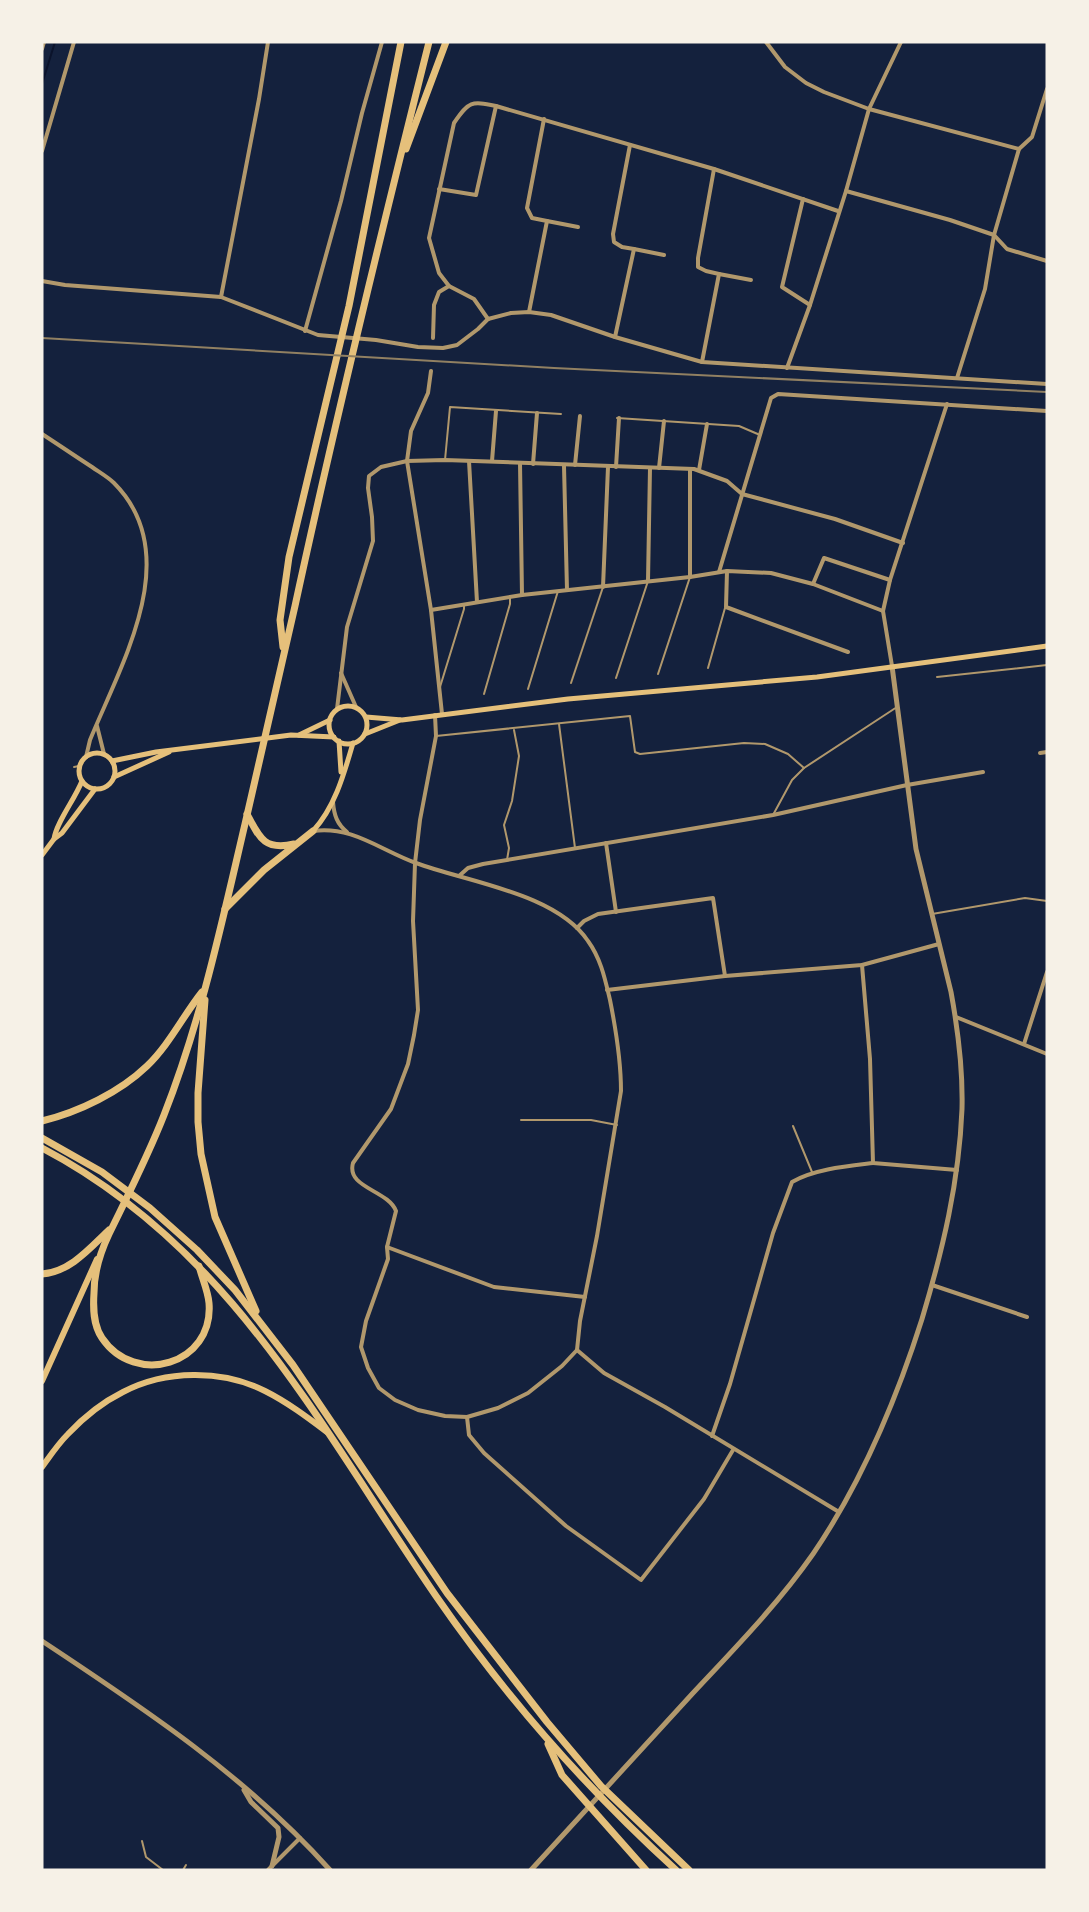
<svg xmlns="http://www.w3.org/2000/svg" width="1089" height="1912" viewBox="0 0 1089 1912" font-family="Rubik,sans-serif">
<style>
.lines{fill:none;stroke-linecap:round;stroke-linejoin:round}
.stream{stroke:#0b132b;stroke-width:2}
.service{stroke:#b1986c;stroke-width:2}
.minor{stroke:#b1986c;stroke-width:4}
.tertiary{stroke:#b1986c;stroke-width:5}
.secondary{stroke:#e5c07b;stroke-width:5}
.primary{stroke:#e5c07b;stroke-width:6}
.trunk{stroke:#e5c07b;stroke-width:7}
.rail{stroke:#918062;stroke-width:2}
</style>
<rect width="100%" height="100%" fill="#14213d"/>
<g class="lines">
<!-- stream -->
<polyline class="stream" points="42,84 55,42"/>
<!-- service -->
<g class="service">
<polyline points="617,418 739,426 760,435"/>
<polyline points="445,460 450,407 561,414"/>
<polyline points="708,668 725,608"/>
<polyline points="658,674 690,577"/>
<polyline points="937,677 1047,665"/>
<polyline points="616,678 648,581"/>
<polyline points="571,683 603,587"/>
<polyline points="440,687 464,609 464,604"/>
<polyline points="528,689 558,591"/>
<polyline points="484,694 510,604 510,598"/>
<polyline points="559,724 575,848"/>
<polyline points="436,736 630,716 635,752 640,754 744,743 765,744 788,754 804,768"/>
<polyline points="74,767 79,766"/>
<polyline points="773,815 792,780 804,768 897,707"/>
<polyline points="507,860 509,848 504,825 512,801 519,756 514,730"/>
<polyline points="932,914 1025,898 1047,901"/>
<polyline points="521,1120 591,1120 617,1125"/>
<polyline points="793,1126 812,1172"/>
<polyline points="142,1841 146,1857 163,1870"/>
<polyline points="183,1870 186,1865"/>
</g>
<!-- minor -->
<g class="minor">
<polyline points="766,42 785,67 806,83 824,92 869,109 1019,149"/>
<polyline points="42,49 44,42"/>
<polyline points="42,151 74,42"/>
<polyline points="439,189 476,195 496,106 714,169 838,211"/>
<polyline points="846,191 950,220 994,235 1007,249 1047,261"/>
<polyline points="803,199 782,287 810,305"/>
<polyline points="547,221 578,227"/>
<polyline points="634,249 664,255"/>
<polyline points="719,274 751,280"/>
<polyline points="42,281 65,285 221,297 318,335 376,340 418,347 443,348 457,345 478,329 488,319"/>
<polyline points="221,297 259,99 268,42"/>
<polyline points="529,312 547,221 532,218 527,208 544,119"/>
<polyline points="488,319 511,313 529,312 551,315 615,337 702,362 1047,384"/>
<path d="M488,319l-14,-20 -25,-13 -10,-13 -10,-35 25,-115c15,-22 17,-22 42,-17"/>
<polyline points="305,331 341,201 362,113 382,42"/>
<polyline points="615,337 634,249 622,247 614,242 613,234 630,145"/>
<polyline points="433,338 434,305 439,292 449,286"/>
<polyline points="702,362 719,274 706,271 698,267 698,258 714,169"/>
<polyline points="787,368 810,305 846,191 869,109 901,42"/>
<polyline points="431,371 428,393 411,431 407,461 431,610 442,714"/>
<polyline points="957,378 985,289 994,235 1019,149 1032,137 1047,89"/>
<path d="M42,434c17,11 33,22 50,33 7,5 16,10 22,16 72,72 7,181 -24,257l-4,17"/>
<polyline points="469,461 477,602"/>
<polyline points="492,461 496,411"/>
<polyline points="520,463 522,595"/>
<polyline points="533,464 537,413"/>
<polyline points="575,465 580,416"/>
<polyline points="564,466 567,590"/>
<polyline points="616,467 619,418"/>
<polyline points="659,468 664,421"/>
<polyline points="690,470 690,577"/>
<polyline points="699,470 707,424"/>
<polyline points="727,571 726,607 848,652"/>
<polyline points="719,572 771,398 778,394 1047,411"/>
<polyline points="648,581 650,468"/>
<polyline points="603,587 608,467"/>
<polyline points="431,610 522,595 690,577 727,571 771,573 813,584"/>
<polyline points="883,611 813,584 824,558 890,580"/>
<polyline points="892,666 883,611 890,580 947,404"/>
<polyline points="341,673 356,707"/>
<polyline points="337,709 347,627 373,541 372,517 368,488 369,476 381,467 407,461 445,460 694,469 727,481 742,494 835,519 903,543"/>
<path d="M435,715l1,21 -16,84 -5,43 -2,58 5,89 -4,25 -6,29 -17,45 -38,54c-7,25 35,27 43,48l-9,36 1,12 -22,62 -5,26 7,21 11,20 16,12 23,10 27,6 22,1 31,-9 30,-15 34,-27 15,-16"/>
<polyline points="97,726 104,754"/>
<polyline points="1040,753 1047,752"/>
<path d="M333,802c1,13 4,22 14,30"/>
<path d="M313,831c38,-6 69,20 103,32 51,19 140,30 172,78 13,18 17,38 22,59 6,30 11,60 11,91l-24,145 -17,85 -3,29 27,23 61,34 174,105"/>
<polyline points="606,843 616,912"/>
<polyline points="459,876 468,868 483,864 773,815 907,785 983,772"/>
<polyline points="577,928 584,921 598,914 713,898 725,976"/>
<polyline points="862,965 870,1059 873,1163 957,1170"/>
<polyline points="607,990 725,976 862,965 939,944"/>
<polyline points="956,1017 1047,1054"/>
<polyline points="1024,1044 1047,972"/>
<polyline points="387,1247 494,1287 585,1297"/>
<polyline points="932,1285 1027,1317"/>
<polyline points="467,1417 469,1435 484,1453 566,1526 641,1580 704,1499 733,1450"/>
<path d="M712,1436l18,-52 43,-151 19,-51c22,-13 56,-16 81,-19"/>
<polyline points="268,1870 300,1838"/>
</g>
<!-- tertiary -->
<g class="tertiary">
<path d="M42,1641c103,68 205,136 288,229"/>
<polyline points="244,1790 251,1802 278,1828 279,1837 272,1866"/>
<path d="M531,1870c54,-59 108,-118 162,-177 42,-45 85,-89 120,-139 49,-72 83,-153 109,-235 21,-70 37,-137 40,-210 1,-39 -4,-79 -11,-117l-35,-143 -24,-183"/>
</g>
<!-- secondary -->
<g class="secondary">
<circle cx="348" cy="725" r="19"/>
<polyline points="366,717 402,720 568,699 817,677 1047,646"/>
<polyline points="365,734 400,720"/>
<polyline points="299,735 330,720"/>
<polyline points="339,741 341,772"/>
<circle cx="97" cy="771" r="18"/>
<polyline points="112,761 156,752 291,735 334,737"/>
<polyline points="114,777 169,752"/>
<path d="M313,831c22,-24 31,-57 40,-88"/>
<path d="M54,839c2,-16 21,-40 28,-58"/>
<polyline points="42,855 54,839 62,833 95,789"/>
</g>
<!-- primary -->
<g class="primary">
<polyline points="42,1381 97,1259"/>
<path d="M42,1467c8,-11 16,-23 26,-33 15,-16 35,-32 55,-42 42,-22 99,-23 142,-1 22,11 42,26 62,41"/>
</g>
<!-- trunk -->
<g class="trunk">
<polyline points="406,149 446,42"/>
<polyline points="283,647 280,620 289,557 349,306 401,42"/>
<path d="M247,814c12,23 17,37 47,30"/>
<polyline points="225,909 264,870 313,831"/>
<polyline points="205,1000 198,1093 198,1122 201,1154 215,1217 256,1311"/>
<path d="M42,1121c37,-9 78,-29 105,-55 22,-21 36,-50 55,-74"/>
<polyline points="42,1138 102,1172 150,1208 197,1250 235,1290 293,1365 447,1593 547,1722 601,1786 689,1870"/>
<path d="M42,1148c189,99 278,279 394,448 69,100 150,192 240,274"/>
<path d="M199,1266c3,12 9,25 10,37 5,62 -74,84 -107,35 -9,-13 -9,-30 -8,-45 0,-21 6,-40 15,-59 19,-39 39,-78 55,-119 37,-94 58,-193 81,-291 16,-72 33,-145 50,-218 41,-189 87,-377 134,-564"/>
<path d="M42,1274c28,-2 48,-26 67,-44"/>
<polyline points="548,1744 562,1775 646,1870"/>
</g>
<!-- rail -->
<polyline class="rail" points="42,338 554,368 1047,392"/>
</g>
<!-- border -->
<rect width="1089" height="1912" fill="none" stroke="#f6f1e7" stroke-width="87"/>
</svg>
